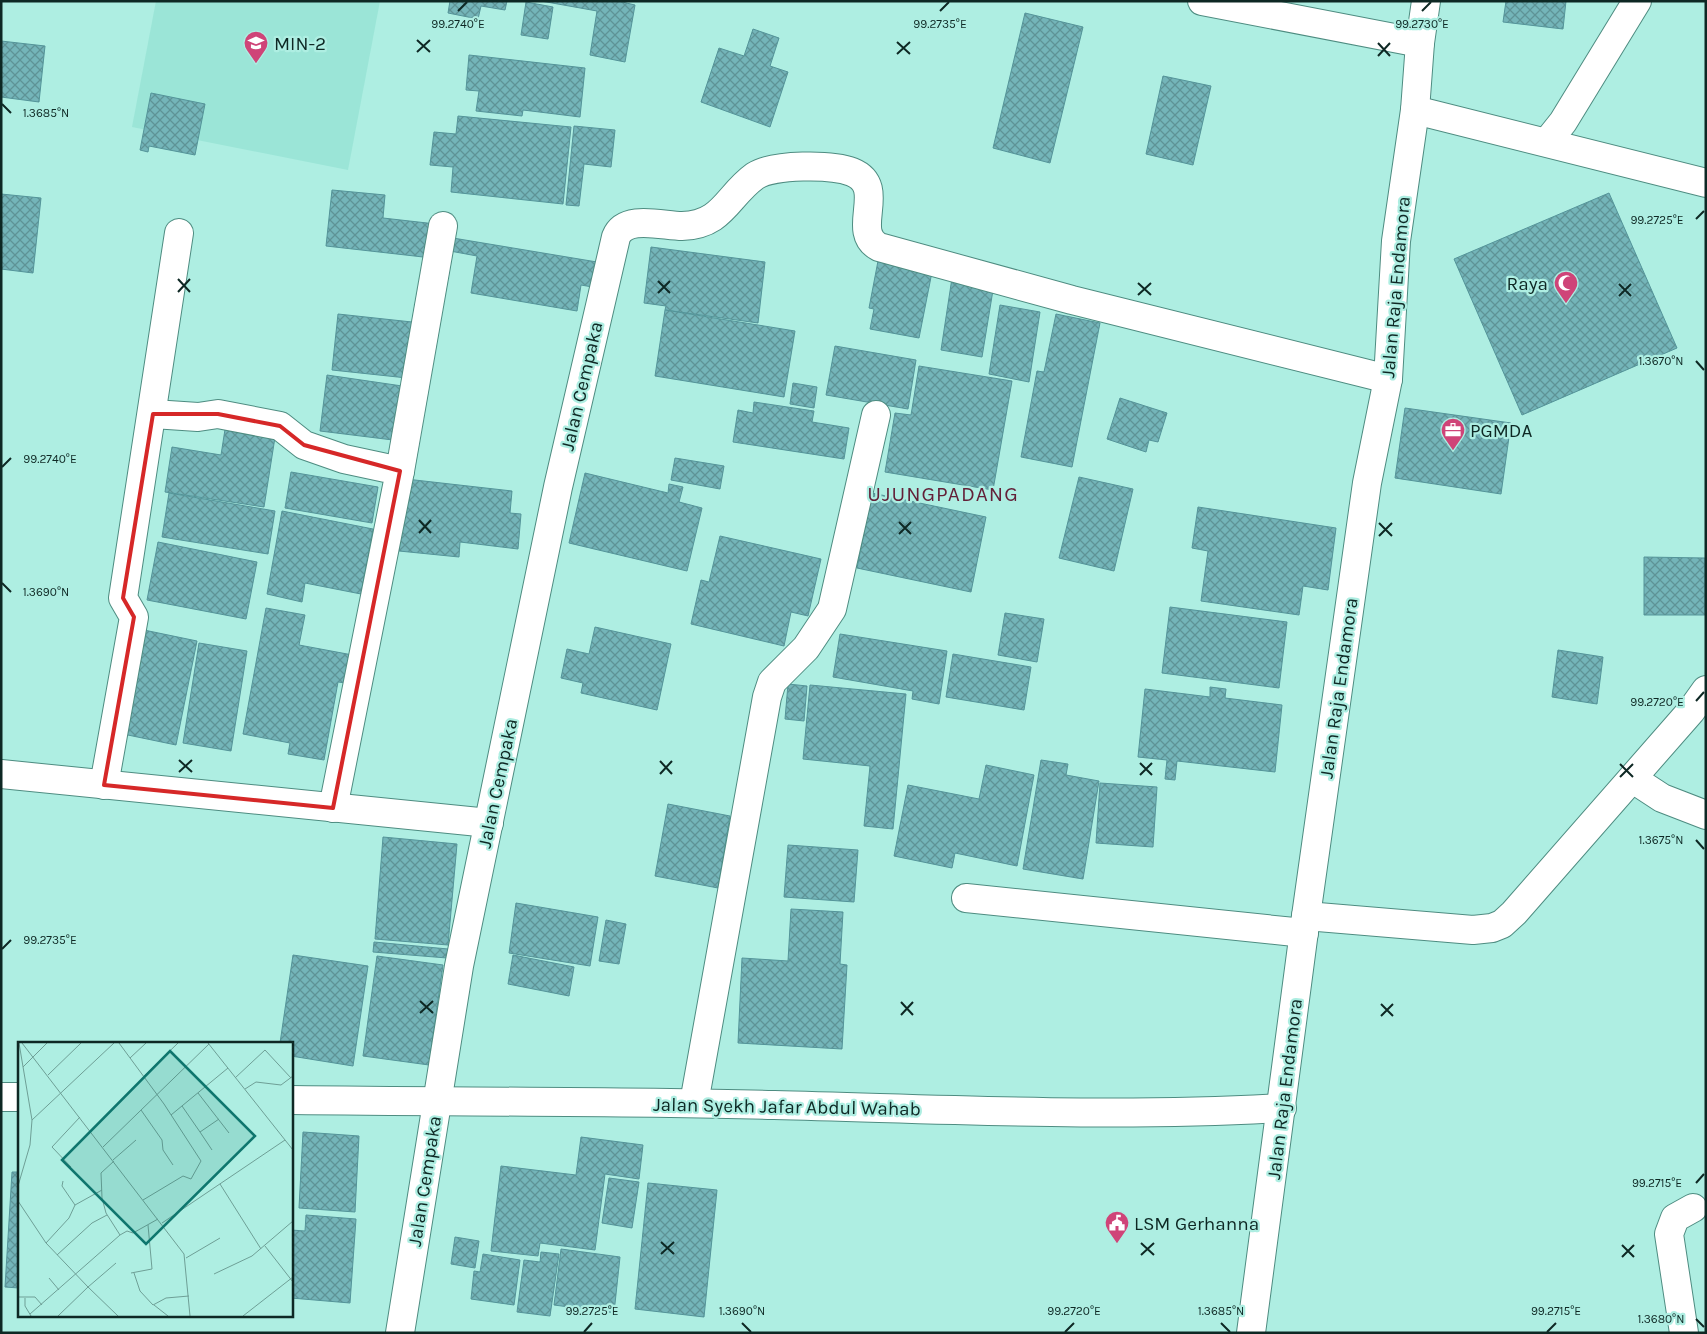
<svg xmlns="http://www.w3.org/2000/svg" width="1707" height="1334" viewBox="0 0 1707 1334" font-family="Karla,sans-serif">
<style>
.built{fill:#9be5d7}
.building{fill:url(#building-cross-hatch);stroke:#549499}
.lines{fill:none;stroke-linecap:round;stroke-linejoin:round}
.minor-casing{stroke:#4e8c81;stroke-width:30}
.minor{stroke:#fff;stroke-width:28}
.marked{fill:none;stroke:#d62828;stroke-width:4;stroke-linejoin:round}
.ticks{fill:none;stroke:#0e2824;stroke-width:2}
.labels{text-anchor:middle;stroke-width:4.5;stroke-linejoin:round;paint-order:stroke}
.poi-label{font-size:19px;fill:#0e2824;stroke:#aeeee2;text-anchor:start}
.street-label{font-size:19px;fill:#0e2824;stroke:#aeeee2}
.quarter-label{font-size:21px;letter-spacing:1px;fill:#632038;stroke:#aeeee2}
.inset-road{fill:none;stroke:#6e9f96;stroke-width:1}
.view{fill:#0f766e;fill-opacity:0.15;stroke:#0f766e;stroke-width:2.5}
.inset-edge{fill:none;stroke:#0e2824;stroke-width:2.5}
.ticks-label{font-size:12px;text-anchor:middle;fill:#0e2824;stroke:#aeeee2;stroke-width:4.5;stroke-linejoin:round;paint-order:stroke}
</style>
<defs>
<pattern id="building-cross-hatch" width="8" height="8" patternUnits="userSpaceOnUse" patternTransform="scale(1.25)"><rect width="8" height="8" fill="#74b5b9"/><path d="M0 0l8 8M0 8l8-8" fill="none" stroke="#5e9396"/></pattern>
</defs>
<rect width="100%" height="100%" fill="#aeeee2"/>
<!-- built -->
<polygon class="built" points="156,1 380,1 348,170 132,127"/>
<!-- building -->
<g class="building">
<polygon points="450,1 507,1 505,10 481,6 478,19 448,13"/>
<polygon points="541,1 618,1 635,5 625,62 590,55 597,11"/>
<polygon points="1506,1 1566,1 1563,29 1503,22"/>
<polygon points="526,2 553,7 548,39 521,35"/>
<polygon points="1025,13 1083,27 1050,163 993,148"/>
<polygon points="753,29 779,38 770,66 788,72 770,127 701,102 719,48 744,56"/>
<polygon points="1,41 45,46 39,102 1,97"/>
<polygon points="469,55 585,68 580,117 523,110 522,116 476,111 479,91 466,90"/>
<polygon points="1163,76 1211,86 1193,165 1146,154"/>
<polygon points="151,93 205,104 195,155 149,146 148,152 140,150"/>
<polygon points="458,116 571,127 563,204 451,192 453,167 430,165 434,132 456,134"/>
<polygon points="574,126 615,130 611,167 584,164 579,206 566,205"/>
<polygon points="332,190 385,195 383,218 436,224 432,258 326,246"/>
<polygon points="1609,193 1677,348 1522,415 1454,259"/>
<polygon points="1,194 41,198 33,273 1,269"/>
<polygon points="453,238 603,263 598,288 581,285 577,311 471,293 477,256 450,251"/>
<polygon points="651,247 765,262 758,323 665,310 666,306 644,303"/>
<polygon points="878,261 932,272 919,338 870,329 874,309 869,308"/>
<polygon points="952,278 994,284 982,357 941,350"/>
<polygon points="1000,305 1040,312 1029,382 989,374"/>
<polygon points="665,310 795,331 784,397 655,376"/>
<polygon points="338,314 412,322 407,378 332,370"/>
<polygon points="1056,314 1100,323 1072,467 1021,457 1037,371 1044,372"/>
<polygon points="835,346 916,360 908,409 826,395"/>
<polygon points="919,366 1012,381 993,490 885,472 895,413 911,415"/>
<polygon points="327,375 409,387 401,441 320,431"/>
<polygon points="793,383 817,387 814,408 790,404"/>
<polygon points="1120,398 1167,413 1158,442 1149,440 1146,452 1107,439"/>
<polygon points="754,402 814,411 812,422 849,428 844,459 733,442 738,410 753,413"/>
<polygon points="1405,408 1511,423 1501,494 1395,478"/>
<polygon points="226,423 276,431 264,507 165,492 172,447 221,455"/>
<polygon points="675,458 724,466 720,489 671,480"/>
<polygon points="291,472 378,487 372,523 285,508"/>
<polygon points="585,473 668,493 669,484 683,487 679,502 702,508 687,571 569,543"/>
<polygon points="1079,477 1133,489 1114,571 1059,558"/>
<polygon points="406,479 512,491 510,513 521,514 518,549 460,542 459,557 399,551"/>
<polygon points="169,493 275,511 268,554 162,537"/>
<polygon points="872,493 986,517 971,592 857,568"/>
<polygon points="1198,507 1336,528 1328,590 1303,586 1299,615 1201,601 1208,551 1192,548"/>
<polygon points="282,511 373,529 361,594 305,583 302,602 267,594"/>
<polygon points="720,536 821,559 808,616 791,612 784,646 691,624 701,580 709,582"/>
<polygon points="158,542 257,562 246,619 147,600"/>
<polygon points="1644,557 1705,558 1705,615 1644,615"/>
<polygon points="1170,607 1287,622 1279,688 1162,673"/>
<polygon points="266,608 305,615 299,645 358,656 353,684 338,682 324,760 288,754 290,743 243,734"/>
<polygon points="1005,613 1044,619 1037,662 998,655"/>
<polygon points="595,627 671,644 657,710 581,693 583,683 561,678 567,649 589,654"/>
<polygon points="144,630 197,641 176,745 123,734"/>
<polygon points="840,634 947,651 939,704 912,699 913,691 833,677"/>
<polygon points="199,643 247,651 231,751 183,743"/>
<polygon points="1558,650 1603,657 1597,704 1552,697"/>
<polygon points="953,654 1031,667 1024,710 946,697"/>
<polygon points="788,684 807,686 804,721 785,719"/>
<polygon points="810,685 906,694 893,829 864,826 870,766 803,759"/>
<polygon points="1210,687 1226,689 1225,698 1282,705 1275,772 1177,761 1175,780 1165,779 1167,760 1138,757 1145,689 1210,697"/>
<polygon points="1041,760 1068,764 1066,775 1099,781 1083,879 1023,869"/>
<polygon points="986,765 1034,775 1017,866 955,853 952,868 894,856 908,785 979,799"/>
<polygon points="1100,783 1157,787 1153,847 1096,843"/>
<polygon points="668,804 730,816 718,888 655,876"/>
<polygon points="383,837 457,844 448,945 375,939"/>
<polygon points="788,845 858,850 854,902 784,897"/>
<polygon points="516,903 598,917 590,966 509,953"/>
<polygon points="791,909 843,912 840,964 847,965 842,1049 738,1043 742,958 788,961"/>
<polygon points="606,920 626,924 619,964 599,961"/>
<polygon points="374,942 448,949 447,958 373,952"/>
<polygon points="293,955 368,966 353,1066 291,1056 291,1043 280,1043"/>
<polygon points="513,955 574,967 569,996 508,984"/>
<polygon points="377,956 443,965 429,1065 363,1056"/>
<polygon points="303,1132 359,1136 355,1212 299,1208"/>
<polygon points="581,1137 643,1145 639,1179 605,1174 595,1250 540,1243 538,1256 491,1251 501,1166 576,1175"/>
<polygon points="12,1172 19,1172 19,1288 5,1287"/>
<polygon points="609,1178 639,1182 632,1228 602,1223"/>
<polygon points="648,1183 717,1190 704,1317 635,1309"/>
<polygon points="306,1215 356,1219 350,1303 291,1298 291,1230 305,1231"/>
<polygon points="455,1237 479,1241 475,1268 451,1264"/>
<polygon points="561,1249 620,1257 614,1313 554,1305"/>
<polygon points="541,1252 559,1254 550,1316 517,1312 524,1260 540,1262"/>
<polygon points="483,1254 520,1260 514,1305 471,1299 474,1271 480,1272"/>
</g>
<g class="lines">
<defs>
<g id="minor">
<polyline points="1202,1 1420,43"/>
<polyline points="1415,110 1706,183"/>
<polyline points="1547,142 1563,122 1637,1"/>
<polyline points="153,414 198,417 218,414 280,426 304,445 344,459 400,471 333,808"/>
<polyline points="400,471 443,226"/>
<polyline points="1,774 489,823"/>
<polyline points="1633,779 1662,798 1706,815"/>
<polyline points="104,785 134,617 123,598 179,233"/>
<polyline points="966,898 1304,933"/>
<polyline points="1306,916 1473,930 1492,928 1502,924 1514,913 1691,711 1706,690"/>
<polyline points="1,1097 19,1097"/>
<path d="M291,1100c161,2 322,1 483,5 169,4 339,13 508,3"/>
<polyline points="694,1103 767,697 772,682 806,648 832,609 876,415"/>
<path d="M400,1333l59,-367 99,-479 58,-250c9,-23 47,-11 66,-11 41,-1 45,-30 73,-50 18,-12 77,-12 97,-4 37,15 -3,59 27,75l193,53 316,79"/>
<polyline points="1251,1333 1306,916 1367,483 1388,379 1396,241 1415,110 1420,43 1426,1"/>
<polyline points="1684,1333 1669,1234 1675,1218 1693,1208"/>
</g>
</defs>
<!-- minor casing -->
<use href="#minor" class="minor-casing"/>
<!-- minor -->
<use href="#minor" class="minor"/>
</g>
<!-- marked area -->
<path class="marked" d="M153,414h65l62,12 24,19 96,26 -67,337 -229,-23 30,-168 -11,-19z"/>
<!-- ticks -->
<path class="ticks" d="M458,11l9,-9M940,11l9,-9M1422,11l9,-9M417,40l13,12M897,42l13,12M1378,43l12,13M417,52l13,-12M897,54l13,-12M1378,56l12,-13M2,104l9,9M1696,219l8,-8M178,279l12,13M658,281l12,12M1138,283l13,12M1619,284l12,12M178,292l12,-13M658,293l12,-12M1138,295l13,-12M1619,296l12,-12M1696,361l8,9M2,467l9,-9M419,520l12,13M899,522l12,12M1379,523l13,13M419,533l12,-13M899,534l12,-12M1379,536l13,-13M2,583l9,9M1696,701l8,-9M179,760l13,12M660,761l12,13M1140,763l12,12M1620,764l13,13M179,772l13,-12M660,774l12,-13M1140,775l12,-12M1620,777l13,-13M1696,840l8,9M2,949l9,-9M420,1001l13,12M901,1002l12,13M1381,1004l12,12M420,1013l13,-12M901,1015l12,-13M1381,1016l12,-12M1696,1183l8,-9M661,1242l13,12M1141,1243l13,12M1622,1245l12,12M661,1254l13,-12M1141,1255l13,-12M1622,1257l12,-12M1696,1319l8,8M742,1323l9,9M1221,1323l9,9M584,1332l8,-9M1065,1332l9,-9M1547,1332l9,-9"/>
<!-- icons -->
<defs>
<symbol id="school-pin" viewBox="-11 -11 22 30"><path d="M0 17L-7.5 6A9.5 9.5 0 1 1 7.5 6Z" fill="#cf4478" stroke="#aeeee2"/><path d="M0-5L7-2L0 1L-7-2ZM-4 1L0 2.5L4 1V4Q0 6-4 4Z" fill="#fff"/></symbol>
<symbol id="mosque-pin" viewBox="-11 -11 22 30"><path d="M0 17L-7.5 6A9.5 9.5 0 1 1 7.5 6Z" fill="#cf4478" stroke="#aeeee2"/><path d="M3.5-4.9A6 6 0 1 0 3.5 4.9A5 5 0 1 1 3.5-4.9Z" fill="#fff"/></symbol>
<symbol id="office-pin" viewBox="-11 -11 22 30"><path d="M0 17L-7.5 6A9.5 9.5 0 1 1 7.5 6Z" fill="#cf4478" stroke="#aeeee2"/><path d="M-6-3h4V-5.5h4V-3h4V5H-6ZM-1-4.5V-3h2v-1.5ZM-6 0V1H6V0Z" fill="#fff"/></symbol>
<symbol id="civic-pin" viewBox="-11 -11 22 30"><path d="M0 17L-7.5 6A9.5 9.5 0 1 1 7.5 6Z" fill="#cf4478" stroke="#aeeee2"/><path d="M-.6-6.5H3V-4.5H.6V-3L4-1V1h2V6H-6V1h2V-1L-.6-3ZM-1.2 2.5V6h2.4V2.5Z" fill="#fff"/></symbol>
</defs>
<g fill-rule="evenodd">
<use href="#school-pin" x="242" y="29" width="28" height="38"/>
<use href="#mosque-pin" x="1552" y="269" width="28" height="38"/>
<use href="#office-pin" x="1439" y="416" width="28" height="38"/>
<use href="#civic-pin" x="1103" y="1209" width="28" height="38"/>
</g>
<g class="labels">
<!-- poi labels -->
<g class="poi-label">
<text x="274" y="50">MIN-2</text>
<text x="1548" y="290" text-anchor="end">Raya</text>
<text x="1470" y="437">PGMDA</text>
<text x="1134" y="1230">LSM Gerhanna</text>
</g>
<!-- street labels -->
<g class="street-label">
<text transform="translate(1395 287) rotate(-85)" y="7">Jalan Raja Endamora</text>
<text transform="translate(581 386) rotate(-77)" y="7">Jalan Cempaka</text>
<text transform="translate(1338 688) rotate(-82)" y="7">Jalan Raja Endamora</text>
<text transform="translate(497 783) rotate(-78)" y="7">Jalan Cempaka</text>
<text transform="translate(1284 1089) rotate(-83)" y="7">Jalan Raja Endamora</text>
<text transform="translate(787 1106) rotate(1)" y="7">Jalan Syekh Jafar Abdul Wahab</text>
<text transform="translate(424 1181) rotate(-81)" y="7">Jalan Cempaka</text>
</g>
<!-- quarter labels -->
<g class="quarter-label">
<text x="943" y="501">UJUNGPADANG</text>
</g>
</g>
<!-- overview -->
<g transform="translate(18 1042)">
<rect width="275" height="275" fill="#aeeee2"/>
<path class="inset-road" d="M4,1l162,211 6,62M101,1l45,61 37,57 -10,18 -8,-3 -40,24M190,1l85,107M112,16l16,-15M5,25l24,-24M30,33l33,-32M126,34l34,-33M217,36l30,-28 26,28M227,47l11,-7 25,3 12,-9M180,51l31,40M164,64l18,26 19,-13M123,68l21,30 1,10 10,15M153,73l57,-47M14,78l82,-77M182,90l12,18M85,105l106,-103M95,118l23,-20M53,125l-19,-20 28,-30M45,139l-1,5 13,19M202,142l41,65M0,144l12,-41 2,-25 -13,-77M0,159l28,42 42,44 28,-24M144,181l123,-83M102,193l7,-4 6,2 25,-14M28,201l23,-25 6,-13 27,-15M247,204l28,36M39,213l35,-32 15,-8M168,216l34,-20M113,231l21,-4 -4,-44M116,231l6,18 13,14 13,-7 23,-2M196,232l38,-18 41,-35M31,236l10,12M0,255h17l7,8M7,256v8l6,10M136,263l14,11M12,272l90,-79 -14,-22 -4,-15 -1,-25 13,-12M40,274l30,-29 30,29M225,274l50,-39"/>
<path class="view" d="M152,9l85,85 -109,108 -84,-84z"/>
<rect width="275" height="275" class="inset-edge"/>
</g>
<g class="ticks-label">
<text x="458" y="28">99.2740°E</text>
<text x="940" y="28">99.2735°E</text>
<text x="1422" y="28">99.2730°E</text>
<text x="46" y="117">1.3685°N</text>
<text x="1657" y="224">99.2725°E</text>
<text x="1661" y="365">1.3670°N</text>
<text x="50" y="463">99.2740°E</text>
<text x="46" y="596">1.3690°N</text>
<text x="1657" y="706">99.2720°E</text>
<text x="1661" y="844">1.3675°N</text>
<text x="50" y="944">99.2735°E</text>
<text x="1657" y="1187">99.2715°E</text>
<text x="592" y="1315">99.2725°E</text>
<text x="742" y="1315">1.3690°N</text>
<text x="1074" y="1315">99.2720°E</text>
<text x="1221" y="1315">1.3685°N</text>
<text x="1556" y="1315">99.2715°E</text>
<text x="1661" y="1323">1.3680°N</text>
</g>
<!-- border -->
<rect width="1707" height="1334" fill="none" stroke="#0e2824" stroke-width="5"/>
</svg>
